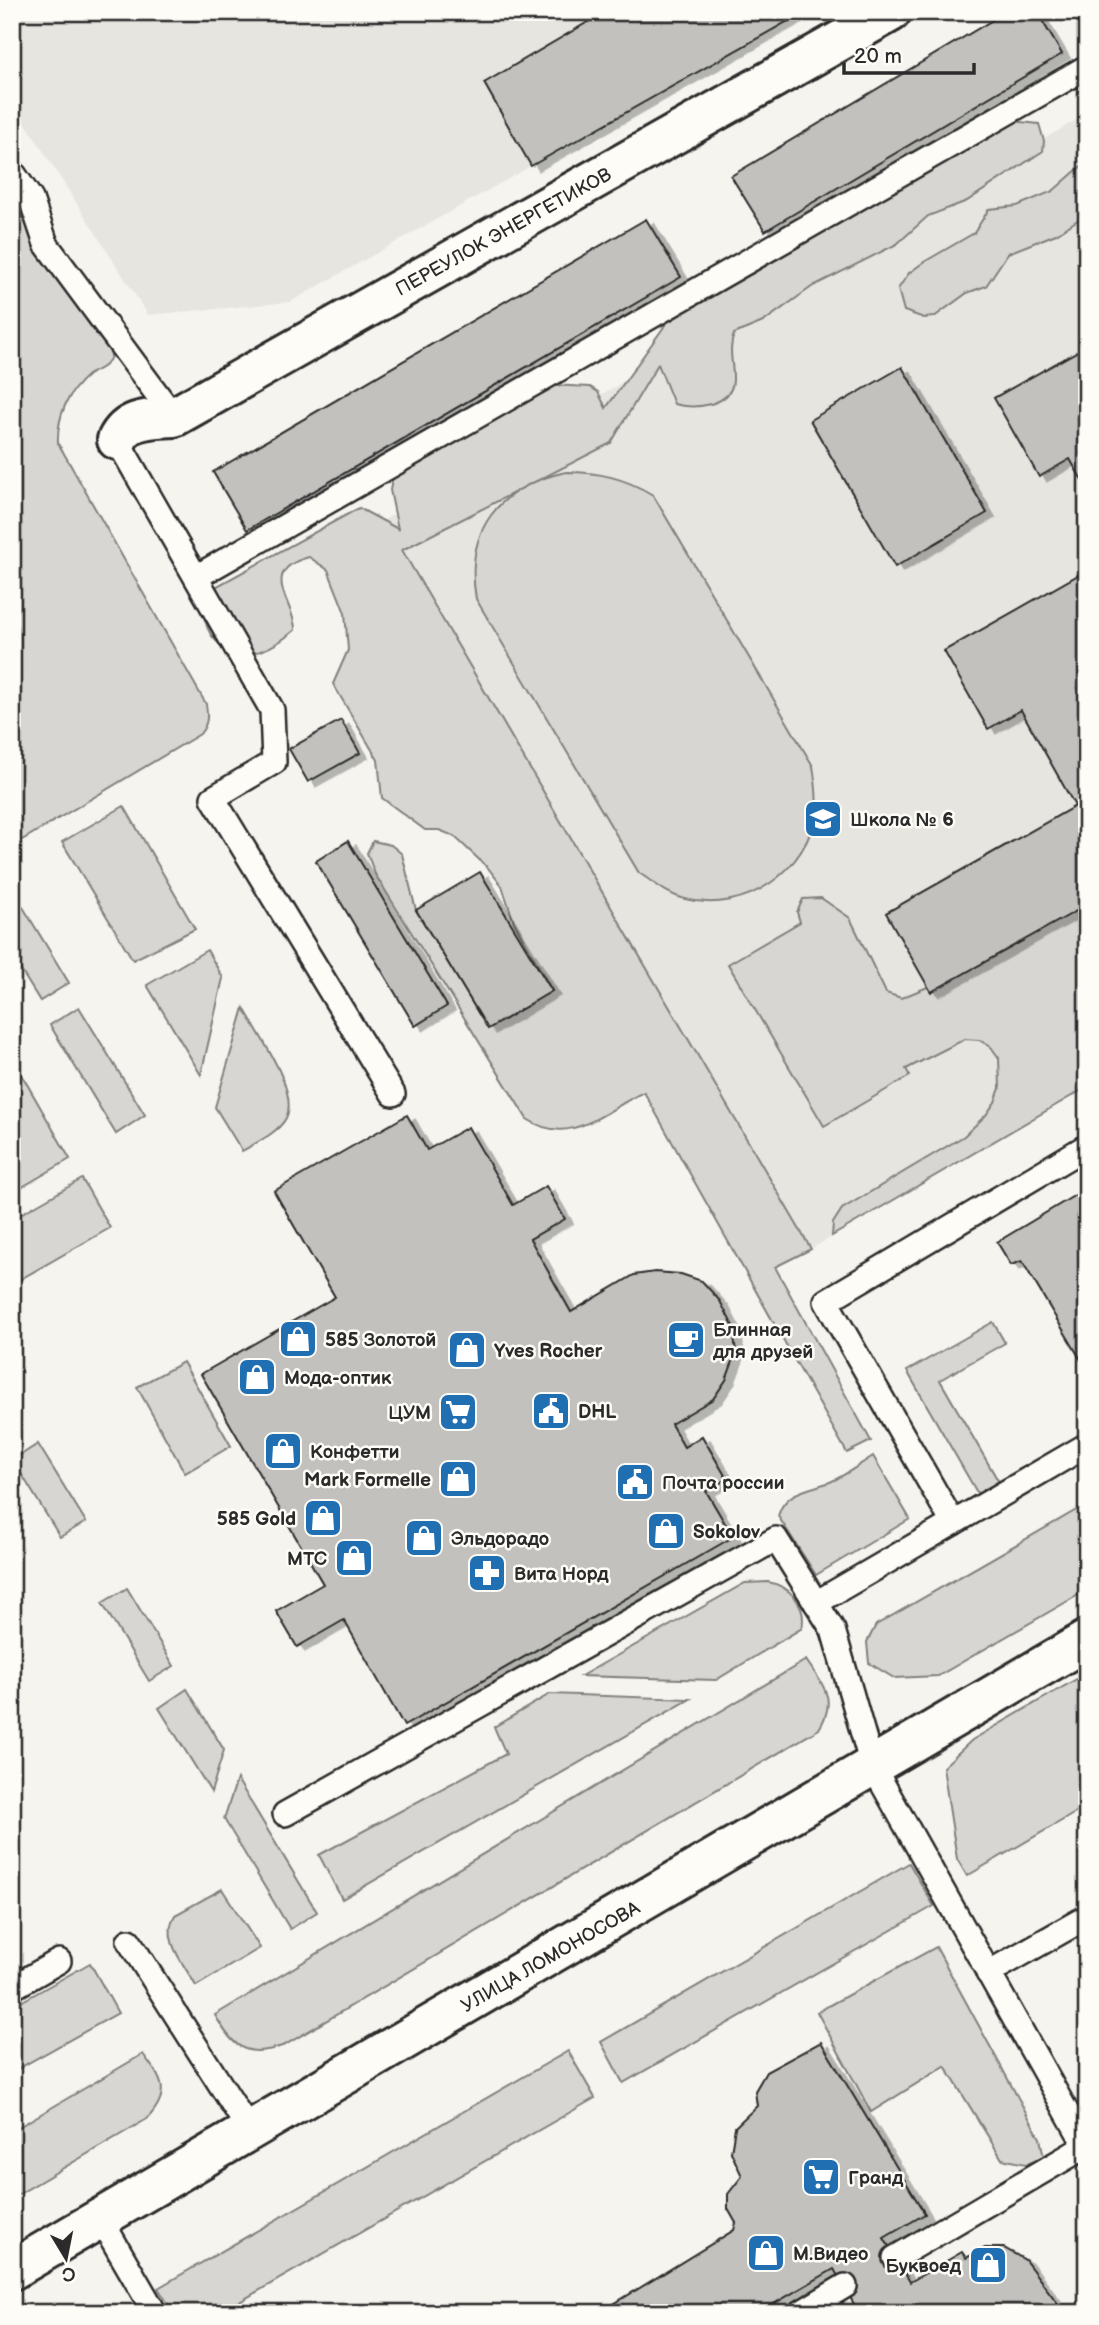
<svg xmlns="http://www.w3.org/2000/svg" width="1099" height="2325" viewBox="0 0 1099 2325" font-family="'Balsamiq Sans',sans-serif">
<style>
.built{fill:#e6e5e0}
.green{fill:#d7d6d2;stroke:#81807e;stroke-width:2}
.building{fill:#c2c1be;stroke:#2b2b2b;stroke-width:2;filter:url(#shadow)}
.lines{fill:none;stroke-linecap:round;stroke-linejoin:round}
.lane-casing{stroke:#2b2b2b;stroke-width:28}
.street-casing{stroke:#2b2b2b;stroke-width:44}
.secondary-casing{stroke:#2b2b2b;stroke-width:44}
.lane{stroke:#fdfcf7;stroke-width:23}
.street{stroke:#fdfcf7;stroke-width:38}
.secondary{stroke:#fdfcf7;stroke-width:38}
.labels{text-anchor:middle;stroke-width:5;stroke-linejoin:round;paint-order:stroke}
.street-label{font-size:19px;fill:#2b2b2b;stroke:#fdfcf7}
.poi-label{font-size:19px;font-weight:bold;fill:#2b2b2b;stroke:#fdfcf7;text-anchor:start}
</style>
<defs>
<filter id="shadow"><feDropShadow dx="8" dy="4.5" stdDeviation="0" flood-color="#0004"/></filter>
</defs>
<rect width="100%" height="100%" fill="#f5f4ef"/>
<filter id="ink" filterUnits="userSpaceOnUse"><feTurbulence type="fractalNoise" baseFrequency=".0143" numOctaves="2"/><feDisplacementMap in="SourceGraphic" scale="14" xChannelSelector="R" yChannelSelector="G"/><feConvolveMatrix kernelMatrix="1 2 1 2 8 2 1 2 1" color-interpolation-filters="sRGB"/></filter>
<g filter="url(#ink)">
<!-- built -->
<g class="built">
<polygon points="12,12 804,12 290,302 148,315 12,102"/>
<polygon points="1087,114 1087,1087 811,1249 384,520"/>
</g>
<!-- green -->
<g class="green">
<path d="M1012,121l27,3 5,17 -1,10 -76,50 -39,15 -31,28 -84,42 -50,36 -29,12c-6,16 -1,27 -1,44 1,28 -39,32 -59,26l-16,-40 -47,79 -209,107 409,699 -36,18 96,174 -24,12 -203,-361c-41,19 -73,56 -117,27l-152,-245 -8,-21 6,-12 18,4 11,9 14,56 72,119 64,-38 -38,-69 -12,-36 -14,-18 -34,-32 -15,-6h-14l-43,-32 -4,-38 -45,-76 15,-34 -3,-37 -17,-43 -19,-13c-53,14 -13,47 -14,73 -12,10 -32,24 -49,23 -34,0 -51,-34 -36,-63l149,-82 39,21 -8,-39 4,-19 157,-86 39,2 8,5 8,16 65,-91 75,-40 15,-12z"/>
<polygon points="1087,161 1087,214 1056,234 1008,253 986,286 967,293 934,317 924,318 904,311 898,289 909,273 924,262 974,233 989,209 1017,206 1053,191"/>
<path d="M12,191l98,152c1,7 3,14 -3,20 -4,6 -13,8 -19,12 -20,17 -31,41 -30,68l148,261c2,13 2,20 -6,30l-188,112z"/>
<path d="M566,472c33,0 59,6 87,23l160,271c2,14 5,29 3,44 -7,60 -71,105 -131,89 -19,-5 -30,-16 -46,-26l-163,-274c-12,-69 22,-112 90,-127z"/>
<polygon points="124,806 195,929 133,960 62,842"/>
<polygon points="12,889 69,983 40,1001 12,956"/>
<polygon points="821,898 850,918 886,993 901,998 930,986 1087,898 1087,1087 832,1236 833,1223 842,1209 964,1136 986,1115 995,1102 1000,1088 999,1058 991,1047 979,1040 965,1039 906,1069 910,1076 824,1126 728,964 800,922 797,912 803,899"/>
<polygon points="207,950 223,978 201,1075 147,985"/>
<polygon points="79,1007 145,1115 116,1134 50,1025"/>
<path d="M244,1008c13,25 56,83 42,110 -8,15 -29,24 -44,33l-27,-44z"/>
<polygon points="12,1058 70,1159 12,1193"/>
<polygon points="82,1179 110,1228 12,1284 12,1219"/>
<polygon points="993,1322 1005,1343 940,1380 1000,1484 979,1496 907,1371"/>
<polygon points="183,1362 231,1446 185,1473 137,1387"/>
<polygon points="38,1444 86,1522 60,1537 13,1460"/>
<path d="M873,1456l37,63 -94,56 -38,-59c7,-26 32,-26 52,-34 15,-6 30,-18 43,-26z"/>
<polygon points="1087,1504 1087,1590 938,1676 894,1678 869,1663 867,1642 876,1625"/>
<path d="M768,1582c22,4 39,23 34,46l-86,52 -135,-4 164,-93z"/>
<polygon points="127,1588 174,1666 149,1681 102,1603"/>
<path d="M806,1660c17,26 32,38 13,69l-534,316c-38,14 -51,4 -70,-30z"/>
<polygon points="1087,1673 1087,1806 967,1876 957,1859 943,1767 972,1740"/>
<polygon points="187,1689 224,1750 211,1792 159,1708"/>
<polygon points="550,1694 690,1699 342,1899 319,1855 506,1754 494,1727"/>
<polygon points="237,1779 317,1912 290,1929 224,1819"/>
<polygon points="909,1863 934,1906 623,2083 601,2042"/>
<path d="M222,1889l38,59 -64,38c-11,-21 -36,-47 -21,-71z"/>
<polygon points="936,1947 1040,2138 1044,2158 1026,2164 1002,2159 945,2066 871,2112 817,2012"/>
<polygon points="90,1963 118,2013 12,2072 12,2007"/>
<polygon points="568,2051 595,2098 220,2313 174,2313 158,2288"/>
<path d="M143,2054c19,26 29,38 4,65l-135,79v-67z"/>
</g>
<!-- building -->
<g class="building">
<polygon points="605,12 804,12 531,166 484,83"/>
<polygon points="1006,12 1037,12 1062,54 765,231 731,176"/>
<polygon points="646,219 681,277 247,530 213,472"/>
<polygon points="1087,346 1087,489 1070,459 1039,477 994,398"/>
<polygon points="902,367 987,513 895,567 810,420"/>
<polygon points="1087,570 1087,905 931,992 886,913 1075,806 1021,710 988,729 944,651"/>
<polygon points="341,720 360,753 308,782 289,749"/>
<polygon points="348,841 447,1006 415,1026 316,861"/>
<polygon points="480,872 552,991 488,1029 416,910"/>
<polygon points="407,1115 427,1150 468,1127 513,1205 546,1186 565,1219 530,1239 571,1312 634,1275 655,1272 681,1274 702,1281 720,1301 733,1326 736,1353 726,1380 713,1399 671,1424 684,1447 702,1436 727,1479 706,1491 733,1537 404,1726 344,1620 297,1647 276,1611 323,1584 201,1374 335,1297 274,1191"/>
<polygon points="1087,1188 1087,1370 1022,1261 1011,1265 997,1242"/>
<polygon points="821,2042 925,2214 884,2238 910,2282 962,2252 966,2258 985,2248 1004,2248 1025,2260 1065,2313 859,2313 834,2269 758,2313 599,2313 734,2230 736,2223 728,2209 728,2194 742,2176 731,2152 735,2127 757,2106 755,2091 766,2072"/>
</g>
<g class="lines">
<defs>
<g id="lane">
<polyline points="12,171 31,199 46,244 174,417"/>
<polyline points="117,440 272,710 274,762 213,798 393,1094"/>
<polyline points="196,577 1087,67"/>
<polyline points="953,1523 826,1301 1087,1146"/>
<polyline points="816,1603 1087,1445"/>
<polyline points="285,1814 776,1539 833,1630 872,1765 1087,2148"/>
<polyline points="129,1941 250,2131"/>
<polyline points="988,1973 1087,1917"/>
<polyline points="12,1988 59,1961"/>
<polyline points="100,2218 155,2313"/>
<polyline points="895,2258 1086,2146"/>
<polyline points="800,2313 845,2286"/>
</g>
<path id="street" d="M117,440c11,-23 34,-21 57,-23l717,-405"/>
<polyline id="secondary" points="12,2270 1087,1640"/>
</defs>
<!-- lane casing -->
<use href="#lane" class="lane-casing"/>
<!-- street casing -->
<use href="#street" class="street-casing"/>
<!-- secondary casing -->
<use href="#secondary" class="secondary-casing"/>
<!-- lane -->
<use href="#lane" class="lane"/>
<!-- street -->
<use href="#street" class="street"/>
<!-- secondary -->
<use href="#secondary" class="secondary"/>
</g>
</g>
<!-- icons -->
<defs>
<symbol id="school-square" viewBox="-11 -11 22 22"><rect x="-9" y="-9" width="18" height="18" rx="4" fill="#1f6fb2" stroke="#fdfcf7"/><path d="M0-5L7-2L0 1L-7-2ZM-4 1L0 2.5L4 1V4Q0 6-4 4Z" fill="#fff"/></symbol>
<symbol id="shop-square" viewBox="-11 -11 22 22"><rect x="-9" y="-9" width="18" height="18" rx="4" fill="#1f6fb2" stroke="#fdfcf7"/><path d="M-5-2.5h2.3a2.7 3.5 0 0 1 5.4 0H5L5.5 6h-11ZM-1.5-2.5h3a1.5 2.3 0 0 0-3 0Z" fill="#fff"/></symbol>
<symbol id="cafe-square" viewBox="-11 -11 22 22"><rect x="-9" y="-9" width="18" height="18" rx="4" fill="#1f6fb2" stroke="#fdfcf7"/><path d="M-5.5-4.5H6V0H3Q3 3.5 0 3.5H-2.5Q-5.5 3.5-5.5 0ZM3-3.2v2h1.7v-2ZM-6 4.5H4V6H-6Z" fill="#fff"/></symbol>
<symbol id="civic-square" viewBox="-11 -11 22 22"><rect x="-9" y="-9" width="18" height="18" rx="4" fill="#1f6fb2" stroke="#fdfcf7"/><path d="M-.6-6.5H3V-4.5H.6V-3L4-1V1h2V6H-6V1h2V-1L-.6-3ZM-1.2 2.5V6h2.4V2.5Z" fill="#fff"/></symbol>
<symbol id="supermarket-square" viewBox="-11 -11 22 22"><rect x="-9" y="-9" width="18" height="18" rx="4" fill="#1f6fb2" stroke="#fdfcf7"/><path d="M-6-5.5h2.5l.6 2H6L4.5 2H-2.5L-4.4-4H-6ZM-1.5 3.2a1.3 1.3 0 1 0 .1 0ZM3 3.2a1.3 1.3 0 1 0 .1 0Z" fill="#fff"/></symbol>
<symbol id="pharmacy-square" viewBox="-11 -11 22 22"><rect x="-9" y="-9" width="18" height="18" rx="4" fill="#1f6fb2" stroke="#fdfcf7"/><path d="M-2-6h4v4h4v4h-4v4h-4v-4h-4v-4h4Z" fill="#fff"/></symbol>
</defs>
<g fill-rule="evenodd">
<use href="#school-square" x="801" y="797" width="44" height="44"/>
<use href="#shop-square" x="276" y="1317" width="44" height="44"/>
<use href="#cafe-square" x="664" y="1318" width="44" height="44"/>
<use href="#shop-square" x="445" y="1328" width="44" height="44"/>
<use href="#shop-square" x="235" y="1355" width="44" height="44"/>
<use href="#civic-square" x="529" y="1389" width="44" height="44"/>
<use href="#supermarket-square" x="436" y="1390" width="44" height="44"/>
<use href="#shop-square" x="261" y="1429" width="44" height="44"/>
<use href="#shop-square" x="436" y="1457" width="44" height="44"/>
<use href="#civic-square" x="613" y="1460" width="44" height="44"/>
<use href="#shop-square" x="301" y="1496" width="44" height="44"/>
<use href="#shop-square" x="644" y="1509" width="44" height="44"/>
<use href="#shop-square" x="402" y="1516" width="44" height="44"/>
<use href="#shop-square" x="332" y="1536" width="44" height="44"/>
<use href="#pharmacy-square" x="465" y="1551" width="44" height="44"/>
<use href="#supermarket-square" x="799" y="2155" width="44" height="44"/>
<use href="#shop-square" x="744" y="2231" width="44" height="44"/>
<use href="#shop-square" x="966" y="2243" width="44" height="44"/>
</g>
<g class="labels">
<!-- street labels -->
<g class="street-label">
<text transform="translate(503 231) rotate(-29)" y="7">ПЕРЕУЛОК ЭНЕРГЕТИКОВ</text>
<text transform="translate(550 1956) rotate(-30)" y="7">УЛИЦА ЛОМОНОСОВА</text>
</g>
<!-- poi labels -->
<g class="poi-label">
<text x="850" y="826">Школа № 6</text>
<text x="713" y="1336">Блинная<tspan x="713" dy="22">для друзей</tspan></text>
<text x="325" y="1346">585 Золотой</text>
<text x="494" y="1357">Yves Rocher</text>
<text x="284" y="1384">Мода-оптик</text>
<text x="578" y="1418">DHL</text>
<text x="431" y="1419" text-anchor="end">ЦУМ</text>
<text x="310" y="1458">Конфетти</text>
<text x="431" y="1486" text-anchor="end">Mark Formelle</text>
<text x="662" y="1489">Почта россии</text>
<text x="296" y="1525" text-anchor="end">585 Gold</text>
<text x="693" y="1538">Sokolov</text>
<text x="451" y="1545">Эльдорадо</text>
<text x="327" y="1565" text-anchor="end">МТС</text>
<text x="514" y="1580">Вита Норд</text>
<text x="848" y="2184">Гранд</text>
<text x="793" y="2260">М.Видео</text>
<text x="961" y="2272" text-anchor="end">Буквоед</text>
</g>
</g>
<!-- margin -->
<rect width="1099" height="2325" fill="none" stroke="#fdfcf7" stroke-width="42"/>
<rect x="21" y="21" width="1057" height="2283" fill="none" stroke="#2b2b2b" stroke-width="2.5" filter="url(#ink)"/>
<!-- north arrow -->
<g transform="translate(66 2258) rotate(170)" stroke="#fdfcf7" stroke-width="5" paint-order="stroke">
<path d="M0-5L12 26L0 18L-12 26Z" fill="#2b2b2b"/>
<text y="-10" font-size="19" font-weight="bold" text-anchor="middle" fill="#2b2b2b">С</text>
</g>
<!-- scale -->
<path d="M844 63v10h130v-10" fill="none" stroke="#2b2b2b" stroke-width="3.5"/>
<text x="854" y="63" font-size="21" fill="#2b2b2b" stroke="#fdfcf7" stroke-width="5" paint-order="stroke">20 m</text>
</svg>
